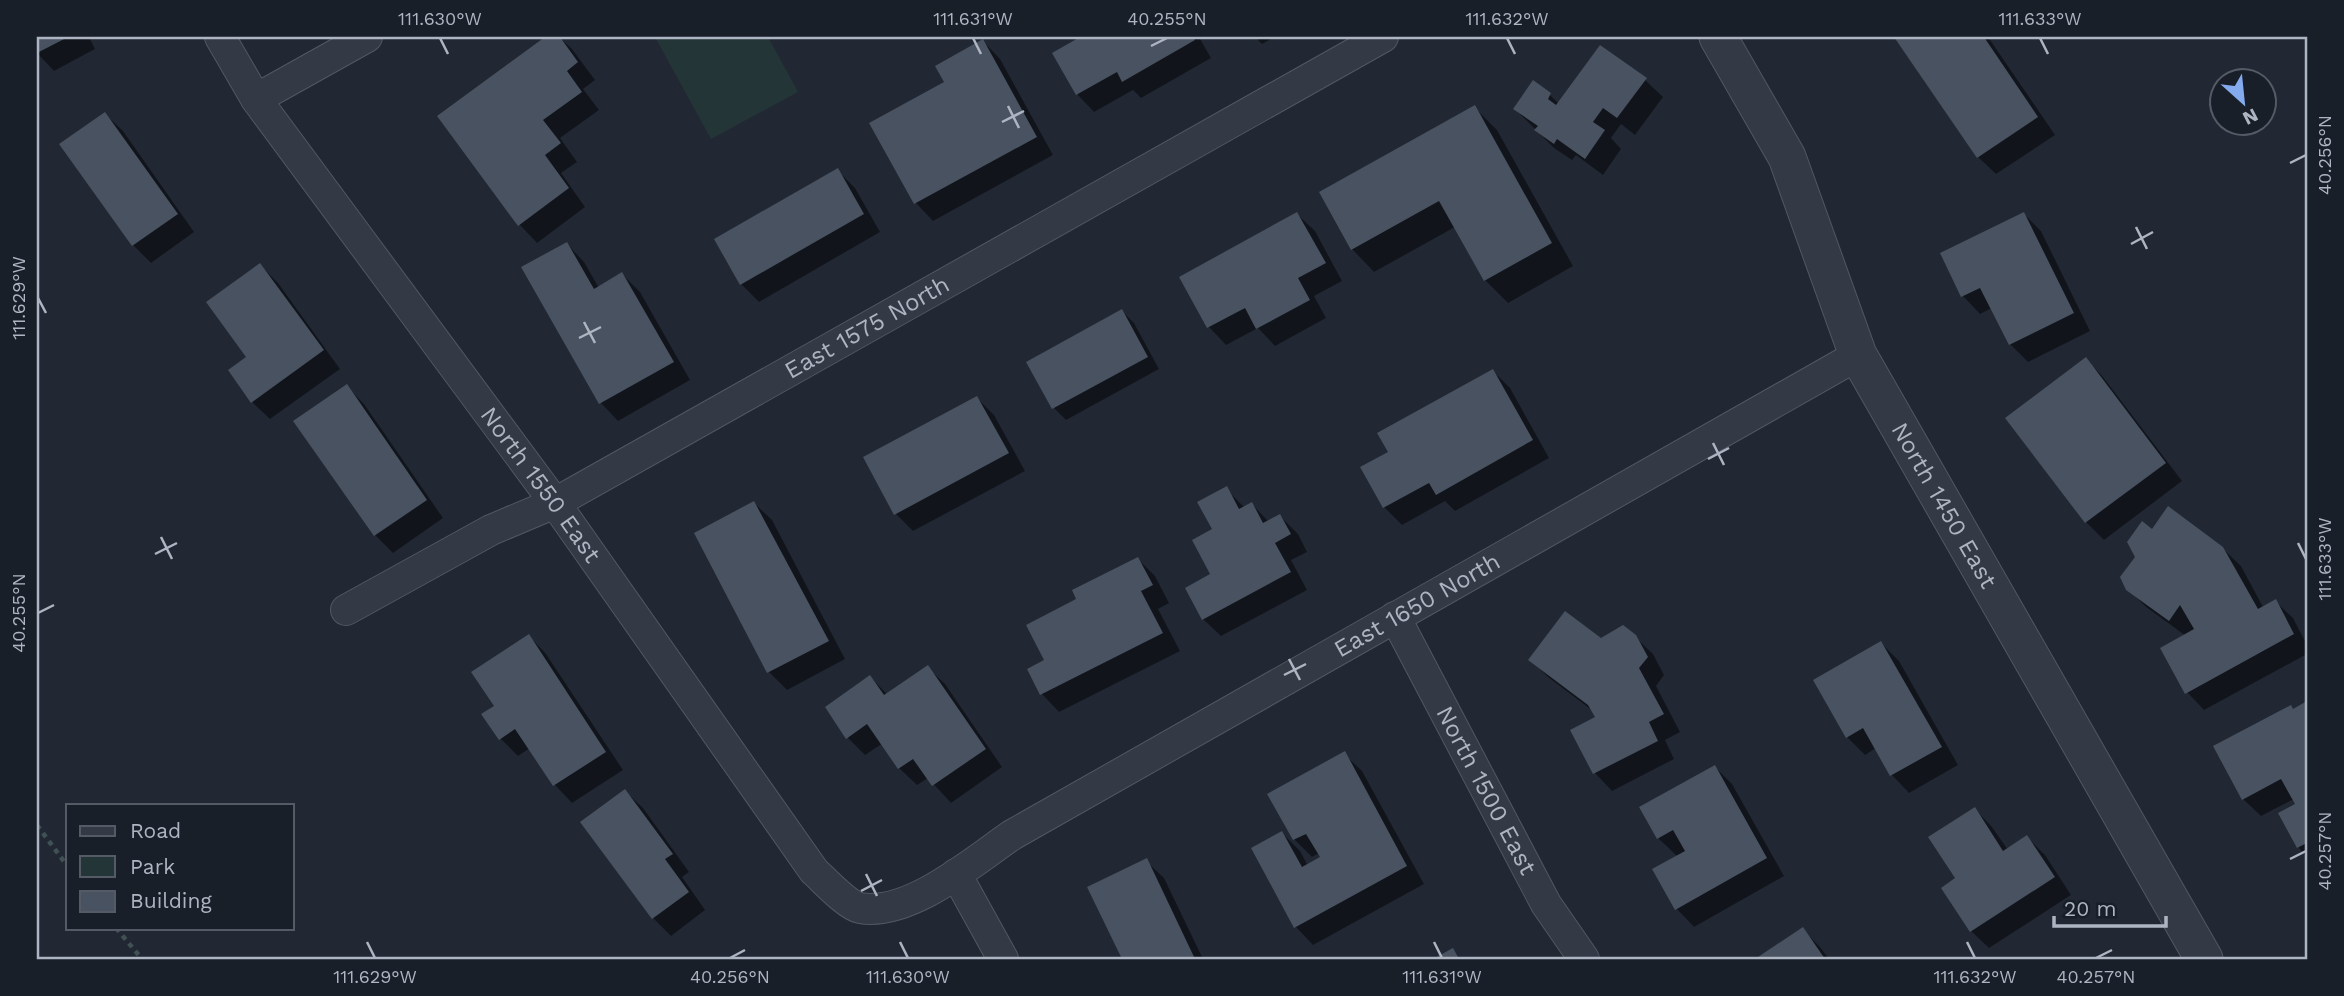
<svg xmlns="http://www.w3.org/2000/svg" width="2344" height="996" viewBox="0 0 2344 996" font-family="'Work Sans',sans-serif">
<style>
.green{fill:#233536}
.shadow{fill:#0007}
.building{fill:#495260}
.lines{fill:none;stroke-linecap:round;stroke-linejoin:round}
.minor-casing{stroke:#515863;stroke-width:32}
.tertiary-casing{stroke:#515863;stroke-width:39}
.path{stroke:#405053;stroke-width:4.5;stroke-dasharray:5 5;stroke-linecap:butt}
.minor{stroke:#343a45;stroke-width:30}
.tertiary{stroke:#343a45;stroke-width:37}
.ticks{fill:none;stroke:#aeb5c2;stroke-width:2.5}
.labels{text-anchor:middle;stroke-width:5;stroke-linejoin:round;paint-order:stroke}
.street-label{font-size:24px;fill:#aeb5c2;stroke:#191f29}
.neatline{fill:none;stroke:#aeb5c2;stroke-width:2.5}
.ticks-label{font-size:18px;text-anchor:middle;fill:#aeb5c2}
</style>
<rect width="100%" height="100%" fill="#212834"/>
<!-- green -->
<polygon class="green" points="655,37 768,37 798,92 711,139"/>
<!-- shadow -->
<g class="shadow">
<polygon points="37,37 89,37 95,49 54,71 37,53"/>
<polygon points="548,37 559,37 572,49 595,80 583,89 599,110 560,138 577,162 561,173 585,207 537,243 520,225 440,117"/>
<polygon points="1083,37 1199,37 1211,58 1141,98 1133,90 1094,112 1077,94 1054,53"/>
<polygon points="1255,37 1275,37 1262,44"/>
<polygon points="1899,37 1988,37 2055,135 1996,174 1978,157 1897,38"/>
<polygon points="983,41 1000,59 1053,155 933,221 916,203 947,83"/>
<polygon points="1645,80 1663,97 1635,135 1621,124 1611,138 1621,149 1603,175 1576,155 1572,160 1554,148 1515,109 1550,95 1559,104"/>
<polygon points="1474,107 1497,130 1573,266 1508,303 1485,280 1455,227 1374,272 1352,249 1321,193"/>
<polygon points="105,114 123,131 194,232 151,263 133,245"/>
<polygon points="837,170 855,188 880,232 759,302 741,284"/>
<polygon points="1297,214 1315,231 1342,281 1314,296 1326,318 1275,346 1258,328 1226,345 1209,327 1181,277"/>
<polygon points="2024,214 2041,231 2090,331 2028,362 2010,344 1992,308 1980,314 1963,296 1942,254"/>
<polygon points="567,244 584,262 599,288 622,274 640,292 690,380 618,421 601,403 524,268"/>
<polygon points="260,265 278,283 340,369 270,419 252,402 248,358"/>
<polygon points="1122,311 1134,323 1159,369 1066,420 1054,408 1028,362"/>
<polygon points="2086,359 2103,377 2182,481 2104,540 2086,522 2008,418"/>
<polygon points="1493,371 1510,388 1549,458 1455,511 1445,501 1402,525 1384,507 1362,467 1390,452"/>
<polygon points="346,386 364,404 443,518 393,553 375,535 296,421"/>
<polygon points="977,398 994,415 1025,471 913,531 896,514"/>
<polygon points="1226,489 1245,508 1252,504 1269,522 1280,516 1298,534 1307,552 1291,560 1307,590 1221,636 1203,619 1212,575 1214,530"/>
<polygon points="754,503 772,520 845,659 787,690 769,672"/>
<polygon points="2153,531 2222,548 2241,566 2263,607 2275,601 2293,618 2307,645 2307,654 2204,710 2187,692 2186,636 2146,607 2128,589"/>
<polygon points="1138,559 1155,576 1169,603 1158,609 1180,651 1059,712 1042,694 1029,670 1046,661 1078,600"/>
<polygon points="529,636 546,654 623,770 572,803 555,785 530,748 518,756 501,739 484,714 496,707"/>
<polygon points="1634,636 1653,654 1664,675 1656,686 1680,732 1665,740 1674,759 1612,791 1595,773 1573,731 1597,718 1593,711 1548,677 1531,660 1601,640"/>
<polygon points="1881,643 1899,661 1958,765 1909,793 1892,775 1876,748 1865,755 1847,737 1815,681"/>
<polygon points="927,667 945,684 1002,767 951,803 928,778 917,785 899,768 883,743 865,755 848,738 870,677 887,694"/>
<polygon points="2307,703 2307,857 2298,847 2297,805 2294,799 2261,816 2243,799 2294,710"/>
<polygon points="1344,754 1362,771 1424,884 1313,945 1296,927 1254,849 1282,833 1300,851 1308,866 1322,858 1319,853 1312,857 1294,839 1270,794"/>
<polygon points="1715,767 1732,784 1784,876 1694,927 1677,909 1655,870 1678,857 1658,838"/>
<polygon points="625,791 643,808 689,872 682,877 705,910 671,936 653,918"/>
<polygon points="1975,809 1992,827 2008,850 2027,837 2045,855 2071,895 1989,948 1971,931"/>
<polygon points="1146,861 1164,878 1203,959 1123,959 1089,888"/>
<polygon points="1802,929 1820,947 1829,959 1758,959"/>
</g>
<!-- building -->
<g class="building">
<polygon points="37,37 68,37 37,53"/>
<polygon points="545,37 560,37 578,62 567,71 582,92 543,120 561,143 545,155 569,188 518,226 437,116"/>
<polygon points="1080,37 1193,37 1195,40 1122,82 1117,72 1076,95 1052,53"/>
<polygon points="1894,37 1984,37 2038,117 1977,158"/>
<polygon points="983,39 1037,137 914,204 869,123 944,82 935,66"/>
<polygon points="1600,45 1647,78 1617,118 1603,108 1593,122 1605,130 1585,159 1557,139 1554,144 1534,130 1538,126 1513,109 1533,80 1551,93 1548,99 1556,105"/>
<polygon points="1475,105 1552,243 1484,281 1439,201 1351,250 1319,192"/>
<polygon points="105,112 178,214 132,246 59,144"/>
<polygon points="838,168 864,214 740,285 714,239"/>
<polygon points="1297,212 1326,263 1298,278 1310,300 1256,329 1245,308 1207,328 1179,277"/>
<polygon points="2024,212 2074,313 2009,345 1980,288 1961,297 1940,253"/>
<polygon points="567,242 594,289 622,272 674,362 599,404 521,267"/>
<polygon points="260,263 324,350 251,403 228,370 246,357 206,302"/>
<polygon points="1122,309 1148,357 1052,409 1026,362"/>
<polygon points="2086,357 2166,463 2085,523 2005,418"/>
<polygon points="1493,369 1533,440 1436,495 1429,483 1383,508 1360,467 1388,452 1377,433"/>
<polygon points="347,384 427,500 374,536 293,421"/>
<polygon points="977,396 1009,453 894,515 863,457"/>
<polygon points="1227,486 1239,509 1252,502 1263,523 1280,514 1291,534 1275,543 1291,572 1202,620 1185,588 1210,574 1192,540 1212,529 1197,502"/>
<polygon points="754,501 829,641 767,673 694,533"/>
<polygon points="2168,506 2223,547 2258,609 2276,599 2294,634 2185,694 2160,648 2194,629 2180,605 2169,621 2126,590 2120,577 2135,557 2127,542 2142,521 2152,529"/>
<polygon points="1138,557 1153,585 1141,591 1163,633 1040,695 1027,669 1044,660 1026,625 1076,599 1072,590"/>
<polygon points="1565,611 1601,638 1623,625 1636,635 1648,657 1639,668 1664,714 1649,722 1658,741 1593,774 1570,730 1595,717 1588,705 1528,660"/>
<polygon points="529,634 606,752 553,786 515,729 499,740 481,714 494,706 471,672"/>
<polygon points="1881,641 1942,747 1890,776 1863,728 1846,738 1813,680"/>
<polygon points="928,665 986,749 932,786 913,759 898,769 867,724 846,739 825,707 870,675 884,695"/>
<polygon points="2307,701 2307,843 2297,848 2278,813 2295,804 2281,779 2242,800 2213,746 2291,705 2293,709"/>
<polygon points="1345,751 1407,866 1294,928 1251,848 1282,831 1302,867 1320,857 1306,834 1293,840 1267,794"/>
<polygon points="1715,765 1767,858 1675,910 1652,869 1685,851 1673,830 1657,839 1639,807"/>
<polygon points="625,789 673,854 665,859 689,892 652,919 580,822"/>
<polygon points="1975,807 2003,851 2027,835 2055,877 1970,932 1941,888 1955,878 1928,837"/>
<polygon points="1147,858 1195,959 1122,959 1087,887"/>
<polygon points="1803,927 1825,959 1755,959"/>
<polygon points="1453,948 1459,959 1433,959"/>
</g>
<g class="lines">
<defs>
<g id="minor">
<path id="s1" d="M220,37l36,62 299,404 259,368c11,10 33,34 46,37 49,9 114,-47 152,-73l846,-480"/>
<polyline points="256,99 367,37"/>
<path id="s2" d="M346,610l145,-80 64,-27 828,-466"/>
<path id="s3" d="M1395,617l151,287 38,55"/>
<polyline points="956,874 1003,959"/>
</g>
<g id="tertiary">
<path id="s4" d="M1718,37l69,120 71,198 346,604"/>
</g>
</defs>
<!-- minor casing -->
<use href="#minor" class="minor-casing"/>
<!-- tertiary casing -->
<use href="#tertiary" class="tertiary-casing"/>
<!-- path -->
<g class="path">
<polyline points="37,825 68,867"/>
<polyline points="116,928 142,959"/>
</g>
<!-- minor -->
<use href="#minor" class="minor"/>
<!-- tertiary -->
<use href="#tertiary" class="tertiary"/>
</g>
<!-- ticks -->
<path class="ticks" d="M440,38l8,16M973,38l8,16M1507,38l8,16M2040,38l8,16M1151,46l16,-8M1008,106l11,22M1002,122l22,-11M2290,163l16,-8M2136,227l11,22M2131,244l22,-12M38,298l8,15M584,322l11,21M579,338l22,-11M1713,443l11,22M1708,459l21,-11M161,537l11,22M2298,543l8,16M155,554l22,-11M38,613l16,-8M1289,659l11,21M1284,675l22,-11M2290,859l16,-8M866,874l11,22M861,891l21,-11M367,942l8,16M900,942l8,16M1434,942l8,16M1967,942l8,16M730,958l15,-8M2096,958l16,-8"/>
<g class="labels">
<!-- street labels -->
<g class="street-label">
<text dy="8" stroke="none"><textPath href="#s2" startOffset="593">East 1575 North</textPath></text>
<text dy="8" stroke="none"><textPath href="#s1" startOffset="551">North 1550 East</textPath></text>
<text dy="8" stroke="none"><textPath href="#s4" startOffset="522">North 1450 East</textPath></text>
<text dy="8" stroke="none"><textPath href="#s1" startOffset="1722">East 1650 North</textPath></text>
<text dy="8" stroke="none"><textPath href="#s3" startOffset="196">North 1500 East</textPath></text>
</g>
</g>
<!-- border -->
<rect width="2344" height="996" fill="none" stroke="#191f29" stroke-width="77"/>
<!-- legend -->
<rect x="66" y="804" width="228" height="126" fill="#191f29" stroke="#555b66" stroke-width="2"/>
<rect x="80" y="826" width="35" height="10" fill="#343a45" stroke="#555b66" stroke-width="2"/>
<text x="130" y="838" font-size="21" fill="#aeb5c2">Road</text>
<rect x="80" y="856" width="35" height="21" fill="#233536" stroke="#555b66" stroke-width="2"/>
<text x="130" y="874" font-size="21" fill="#aeb5c2">Park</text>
<rect x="80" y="891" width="35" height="21" fill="#495260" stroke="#555b66" stroke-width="2"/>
<text x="130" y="908" font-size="21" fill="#aeb5c2">Building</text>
<!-- north arrow -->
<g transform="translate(2243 102) rotate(153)"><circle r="33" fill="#191f29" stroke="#555b66" stroke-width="2"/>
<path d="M0-5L12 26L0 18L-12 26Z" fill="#85abef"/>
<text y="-10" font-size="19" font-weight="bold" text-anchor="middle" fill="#aeb5c2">N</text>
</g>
<!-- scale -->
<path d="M2054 916v10h112v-10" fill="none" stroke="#aeb5c2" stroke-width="3.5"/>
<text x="2064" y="916" font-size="21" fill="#aeb5c2" stroke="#191f29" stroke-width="5" paint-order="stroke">20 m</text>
<rect x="38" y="38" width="2268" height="920" class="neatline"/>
<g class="ticks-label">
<text x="440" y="25">111.630°W</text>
<text x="973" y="25">111.631°W</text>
<text x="1167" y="25">40.255°N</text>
<text x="1507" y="25">111.632°W</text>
<text x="2040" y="25">111.633°W</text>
<text transform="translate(2325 155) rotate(-90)" y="6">40.256°N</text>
<text transform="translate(19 298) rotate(-90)" y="6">111.629°W</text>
<text transform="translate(2325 559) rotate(-90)" y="6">111.633°W</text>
<text transform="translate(19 613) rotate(-90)" y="6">40.255°N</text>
<text transform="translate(2325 851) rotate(-90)" y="6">40.257°N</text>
<text x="375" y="983">111.629°W</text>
<text x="730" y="983">40.256°N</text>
<text x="908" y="983">111.630°W</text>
<text x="1442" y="983">111.631°W</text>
<text x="1975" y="983">111.632°W</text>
<text x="2096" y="983">40.257°N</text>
</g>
</svg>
